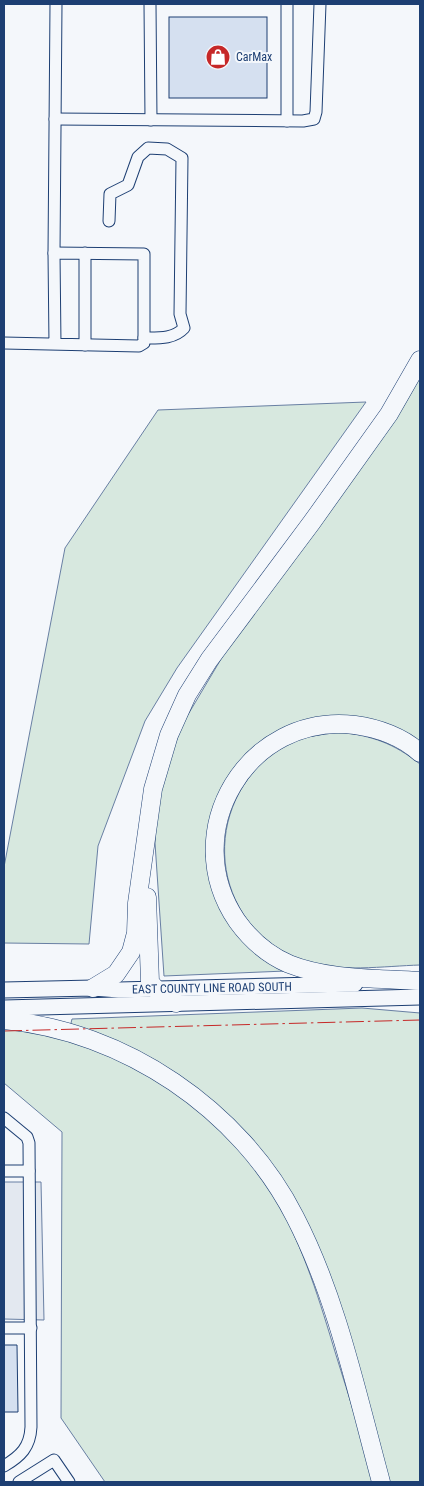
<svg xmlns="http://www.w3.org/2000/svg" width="424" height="1486" viewBox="0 0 424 1486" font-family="'Roboto Condensed',sans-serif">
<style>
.green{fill:#d7e8df;stroke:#687fa3}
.parking{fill:#e3e8f0;stroke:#687fa3}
.building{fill:#d5e0f0;stroke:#1d3f73}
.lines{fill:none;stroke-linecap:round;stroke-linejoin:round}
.minor-casing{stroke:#1d3f73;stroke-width:13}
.major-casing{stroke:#1d3f73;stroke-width:17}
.highway-casing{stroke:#1d3f73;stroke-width:19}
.minor{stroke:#f4f7fb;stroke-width:11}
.major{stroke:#f4f7fb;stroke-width:15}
.highway{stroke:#f4f7fb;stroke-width:18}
.power{stroke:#c62828;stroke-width:1;stroke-dasharray:18 4 2.5 4;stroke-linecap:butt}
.labels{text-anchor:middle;stroke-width:4;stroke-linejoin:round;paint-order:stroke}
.poi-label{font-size:12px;fill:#1d3f73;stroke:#f4f7fb;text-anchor:start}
.street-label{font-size:12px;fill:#1d3f73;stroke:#f4f7fb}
</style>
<rect width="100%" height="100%" fill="#f4f7fb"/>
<!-- green -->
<g class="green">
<polygon points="420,377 420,745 394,729 280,731 251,749 223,784 210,822 206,856 214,893 232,928 262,959 286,971 164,976 155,843 156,814 164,773 183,723 227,649 403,407"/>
<polygon points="366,402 177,668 145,721 98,846 89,944 4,943 4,867 65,548 158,410"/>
<path d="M339,732c34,4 54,11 81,32v201c-34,1 -85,8 -117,-4 -95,-36 -105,-157 -23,-213 17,-11 40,-13 59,-16z"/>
<polygon points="362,1008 420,1013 420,1482 389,1482 311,1232 218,1107 70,1027 72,1019"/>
<path d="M4,1028c109,11 216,76 272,172 28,48 44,102 60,155 13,42 27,84 37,127h-268l-44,-64 1,-286 -58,-49z"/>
</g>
<!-- parking -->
<polygon class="parking" points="4,1182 41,1182 44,1320 4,1319"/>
<!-- building -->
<g class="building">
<rect x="169" y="17" width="98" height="81"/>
<polygon points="4,1345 17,1345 18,1412 4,1412"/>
</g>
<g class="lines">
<defs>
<g id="minor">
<polyline points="150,4 151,120"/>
<polyline points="55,119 303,121 314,119 316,112 320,4"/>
<polyline points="287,121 287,4"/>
<path d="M109,221l1,-27 18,-9 10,-28 10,-9 19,1 15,9 -2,156 4,14c-10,11 -25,10 -40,10"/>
<polyline points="54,253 56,4"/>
<polyline points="85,253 85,345"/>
<polyline points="4,343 139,346 144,343 144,254 54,253 55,344"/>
<path d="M4,1118l23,19 2,6 2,284c-1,20 -10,29 -27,39"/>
<polyline points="4,1171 29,1171"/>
<polyline points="4,1328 31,1328"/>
<polyline points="19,1482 54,1460 69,1482"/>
</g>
<g id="major">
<polyline points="4,990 93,988 119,990 355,984"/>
<polyline points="4,1008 420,997"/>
</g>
<g id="highway">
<path d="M420,753c-17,-16 -42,-25 -65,-28 -107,-13 -179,107 -118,196 13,18 31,34 52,43 40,16 89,14 131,17"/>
<polyline points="147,897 150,982 159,993 176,1003"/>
<polyline points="93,988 116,974 131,952 136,933 137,903 153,789 169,735 187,695 209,660 312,522 389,414 420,360"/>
<path d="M4,1020c120,11 236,89 291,197 42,81 62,177 86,265"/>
</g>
</defs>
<!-- minor casing -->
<use href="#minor" class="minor-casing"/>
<!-- major casing -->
<use href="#major" class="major-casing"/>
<!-- highway casing -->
<use href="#highway" class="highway-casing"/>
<!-- minor -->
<use href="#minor" class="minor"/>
<!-- major -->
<use href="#major" class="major"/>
<!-- highway -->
<use href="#highway" class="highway"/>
<!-- power -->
<polyline class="power" points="4,1031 420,1020"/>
</g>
<!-- icons -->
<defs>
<symbol id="shop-disc" viewBox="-11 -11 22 22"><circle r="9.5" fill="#c62828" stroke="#f4f7fb"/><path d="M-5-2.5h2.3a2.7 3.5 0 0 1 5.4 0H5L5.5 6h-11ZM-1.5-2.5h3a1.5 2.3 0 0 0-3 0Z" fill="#fff"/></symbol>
</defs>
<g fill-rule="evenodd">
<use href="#shop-disc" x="204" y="43" width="28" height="28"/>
</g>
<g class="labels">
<!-- poi labels -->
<g class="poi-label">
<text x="236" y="61">CarMax</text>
</g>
<!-- street labels -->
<g class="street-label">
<text transform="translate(212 988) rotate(-1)" y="4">EAST COUNTY LINE ROAD SOUTH</text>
</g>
</g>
<!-- border -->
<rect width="424" height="1486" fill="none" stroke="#1d3f73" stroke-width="10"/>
</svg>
